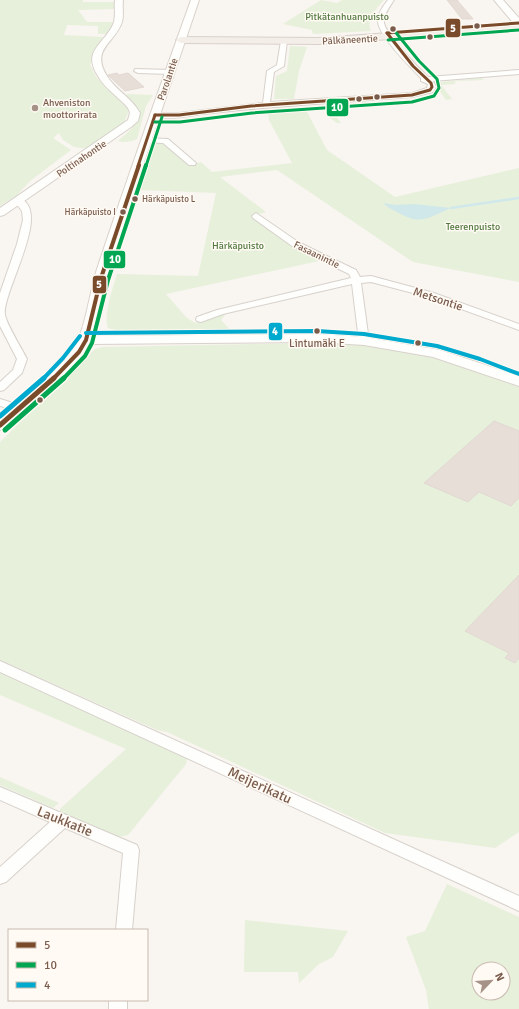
<svg xmlns="http://www.w3.org/2000/svg" width="519" height="1009" viewBox="0 0 519 1009" font-family="Signika,sans-serif">
<style>
.green{fill:#e7f0db;fill-rule:evenodd}
.water{fill:#d0e8ea}
.lines{fill:none;stroke-linecap:round;stroke-linejoin:round}
.stream{stroke:#d0e8ea;stroke-width:2.5}
.building{fill:#e6ded7;stroke:#e2d8d2}
.minor-casing{stroke:#d7d1cb;stroke-width:2}
.tertiary-casing{stroke:#d7d1cb;stroke-width:2}
.secondary-casing{stroke:#d9d2cb;stroke-width:2}
.primary-casing{stroke:#dad1cc;stroke-width:2}
.minor{fill:#fefefd;fill-rule:evenodd}
.tertiary{fill:#fefefd;fill-rule:evenodd}
.secondary{fill:#fefefd;fill-rule:evenodd}
.primary{fill:#f3eee8;fill-rule:evenodd}
.bus-1-far2-casing{stroke:#fffaf3;stroke-width:5}
.bus-1-far1-casing{stroke:#fffaf3;stroke-width:6}
.bus-1-casing{stroke:#fffaf3;stroke-width:8}
.bus-2-far2-casing{stroke:#fffaf3;stroke-width:5}
.bus-2-far1-casing{stroke:#fffaf3;stroke-width:6}
.bus-2-casing{stroke:#fffaf3;stroke-width:8}
.bus-3-far1-casing{stroke:#fffaf3;stroke-width:6}
.bus-3-casing{stroke:#fffaf3;stroke-width:8}
.bus-1-far2{stroke:#7a4b2a;stroke-width:3}
.bus-1-far1{stroke:#7a4b2a;stroke-width:4}
.bus-1{stroke:#7a4b2a;stroke-width:5}
.bus-2-far2{stroke:#00a651;stroke-width:3}
.bus-2-far1{stroke:#00a651;stroke-width:4}
.bus-2{stroke:#00a651;stroke-width:5}
.bus-3-far1{stroke:#00a9ce;stroke-width:4}
.bus-3{stroke:#00a9ce;stroke-width:5}
.bus-dot{fill:#7a5c4d;stroke:#fffaf3;stroke-width:1.5}
.poi-dot{fill:#a69286;stroke:#fffaf3;stroke-width:1.5}
.labels{text-anchor:middle;stroke-width:3;stroke-linejoin:round;paint-order:stroke}
.far-bus-label{font-size:9px;fill:#7a5c4d;stroke:#fffaf3;text-anchor:start}
.far-park-label{font-size:10px;fill:#537a41;stroke:#fffaf3}
.far-street-label{font-size:10px;fill:#7a5c4d;stroke:#fffaf3}
.far-poi-label{font-size:10px;fill:#7a5c4d;stroke:#fffaf3;text-anchor:start}
.bus-label{font-size:11px;fill:#7a5c4d;stroke:#fffaf3}
.street-label{font-size:12px;fill:#7a5c4d;stroke:#fffaf3}
.near-street-label{font-size:14px;fill:#7a5c4d;stroke:#fffaf3}
.line-badge{stroke:#fffaf3;stroke-width:1.5}
.badge-label{font-size:11px;text-anchor:middle;font-weight:bold;fill:#fff}
</style>
<rect width="100%" height="100%" fill="#f9f5f0"/>
<!-- green -->
<g class="green">
<polygon points="0,0 83,0 83,2 114,2 114,9 78,10 87,22 115,22 106,34 98,34 98,26 67,25 64,35 103,37 90,65 97,78 129,110 124,123 88,149 74,147 63,140 59,133 53,138 71,150 30,181 17,195 0,206"/>
<path d="M321,0l16,3 5,-3h42c-7,8 -18,19 -13,31l-58,3 -1,-4 -29,-6z"/>
<polygon points="290,46 307,47 299,71 294,99 274,99 276,76 287,71"/>
<polygon points="481,78 484,80 458,81 454,82 456,84 441,85 452,99 446,100 440,91 440,83 442,82"/>
<path d="M128,94l25,1 -7,11 -9,33c-6,3 -13,4 -19,2 9,-8 20,-16 22,-29l-15,-17z"/>
<polygon points="366,102 367,104 329,107 341,123 337,123 329,117 323,107"/>
<path d="M267,109l39,1 21,40 68,47 124,-29v114l-106,-20 -136,-92 -57,7 46,35 -12,3 65,46 -153,33 20,23 9,6 29,-9 1,1 -4,5 11,12h-110l-14,-4c-5,-13 5,-40 9,-54l81,2 18,-83 -76,-3 14,-47h9l28,22 10,-3 11,10 80,-9 -23,-43z"/>
<path d="M314,343c17,1 34,1 52,2 53,5 103,24 153,42v445l-24,16 -110,-15 -218,-101 -10,-2 -157,-70v-218l95,-93 8,-2z"/>
<polygon points="0,671 187,758 186,764 128,835 118,837 67,815 60,811 60,809 126,749 0,695"/>
<polygon points="0,777 59,803 53,808 0,785"/>
<path d="M447,884l72,33v92h-90l-3,-19 -20,-53 19,-6zM479,969h24v24h-24z"/>
<polygon points="245,920 348,931 333,957 319,964 299,983 298,972 244,972"/>
</g>
<!-- water -->
<path class="water" d="M383,203l13,2 18,-1 37,4c-22,9 -30,18 -52,5 -6,-3 -12,-6 -16,-10z"/>
<g class="lines">
<!-- stream -->
<polyline class="stream" points="451,208 519,198"/>
</g>
<!-- building -->
<g class="building">
<polygon points="447,0 457,0 473,19 462,19"/>
<polygon points="117,73 119,75 128,73 144,87 125,91 108,75"/>
<polygon points="494,421 519,431 519,498 511,506 479,492 468,502 424,483"/>
<polygon points="519,575 519,658 515,663 505,658 509,653 465,631"/>
</g>
<g class="lines">
<defs>
<g id="minor">
<path d="M388,0h6c-4,6 -11,15 -10,23 3,14 33,43 44,54l91,-7v4l-86,7 3,6 -3,5 -21,5c-70,5 -140,9 -210,17 -11,2 -43,8 -51,1l4,-2h24l84,-10 4,-32 10,-6 4,-24 3,-2 3,2 -3,25 -10,6 -4,30 142,-9 15,-5 1,-4 -7,-3v-3c-11,-11 -42,-42 -43,-56 -1,-8 5,-16 10,-22z"/>
<polygon points="135,69 170,70 174,72 170,74 138,73 134,71"/>
<polygon points="143,138 168,139 196,163 195,165 189,165 163,143 143,142"/>
<path d="M18,198c37,10 -17,95 -13,117 2,10 17,34 22,44l-5,14 -18,17 -4,1v-9l13,-12 4,-11 -17,-33v-33l17,-49 6,-24 -1,-9 -8,-10z"/>
<polygon points="256,213 298,242 356,270 360,277 371,276 434,293 519,324 519,330 428,297 371,282 361,283 369,341 364,344 359,341 352,284 223,314 201,322 197,321 196,319 197,317 217,310 351,278 349,274 292,246 253,218 252,216"/>
<polygon points="0,399 23,406 24,408 19,411 0,406"/>
<polygon points="0,661 519,896 519,911 0,672"/>
<polygon points="0,787 137,845 139,850 132,930 116,930 123,853 65,828 6,882 0,884 0,867 50,822 0,800"/>
<rect x="109" y="1000" width="18" height="9"/>
</g>
<path id="tertiary" d="M115,0h8c-1,7 1,15 -1,22 -7,21 -32,27 -15,54 7,12 21,20 29,31l4,6 -2,8 -7,6 -127,88 -4,1v-8l128,-88 2,-7 -2,-5c-9,-11 -23,-19 -30,-32 -17,-27 8,-32 16,-54 2,-7 0,-15 1,-22z"/>
<g id="secondary">
<path d="M191,0h8c-37,111 -78,221 -105,336l223,-2 47,3 76,13 79,26v10l-86,-29 -69,-12 -47,-3 -226,2c-19,33 -58,60 -85,84l-6,2v-13c23,-20 56,-44 73,-68 12,-16 17,-59 24,-80 30,-90 62,-180 94,-269z"/>
<polygon points="494,0 503,0 519,18 519,27 516,26"/>
</g>
<polygon id="primary" points="519,24 519,30 318,44 181,43 176,40 181,37 318,38"/>
</defs>
<!-- minor casing -->
<use href="#minor" class="minor-casing"/>
<!-- tertiary casing -->
<use href="#tertiary" class="tertiary-casing"/>
<!-- secondary casing -->
<use href="#secondary" class="secondary-casing"/>
<!-- primary casing -->
<use href="#primary" class="primary-casing"/>
<!-- minor -->
<use href="#minor" class="minor"/>
<!-- tertiary -->
<use href="#tertiary" class="tertiary"/>
<!-- secondary -->
<use href="#secondary" class="secondary"/>
<!-- primary -->
<use href="#primary" class="primary"/>
<defs>
<g id="bus-1-far2">
<polyline points="387,33 519,23"/>
<polyline points="155,115 179,115 251,106 412,95 430,90 432,87 431,83 413,66 387,33"/>
<polyline points="138,166 155,115"/>
</g>
<polyline id="bus-1-far1" points="53,379 79,352 86,340 101,278 139,165"/>
<polyline id="bus-1" points="0,425 54,378"/>
<g id="bus-2-far2">
<polyline points="388,40 519,30"/>
<polyline points="155,122 180,122 252,113 412,102 434,96 439,88 437,79 419,61 393,29"/>
<polyline points="146,166 162,117"/>
</g>
<polyline id="bus-2-far1" points="63,379 85,356 92,343 108,280 146,165"/>
<polyline id="bus-2" points="5,430 64,378"/>
<g id="bus-3-far1">
<polyline points="86,333 317,331 364,334 437,346 480,359 519,374"/>
<polyline points="43,379 63,358 80,336"/>
</g>
<polyline id="bus-3" points="0,416 44,378"/>
</defs>
<!-- bus-1-far2 casing -->
<use href="#bus-1-far2" class="bus-1-far2-casing"/>
<!-- bus-1-far1 casing -->
<use href="#bus-1-far1" class="bus-1-far1-casing"/>
<!-- bus-1 casing -->
<use href="#bus-1" class="bus-1-casing"/>
<!-- bus-2-far2 casing -->
<use href="#bus-2-far2" class="bus-2-far2-casing"/>
<!-- bus-2-far1 casing -->
<use href="#bus-2-far1" class="bus-2-far1-casing"/>
<!-- bus-2 casing -->
<use href="#bus-2" class="bus-2-casing"/>
<!-- bus-3-far1 casing -->
<use href="#bus-3-far1" class="bus-3-far1-casing"/>
<!-- bus-3 casing -->
<use href="#bus-3" class="bus-3-casing"/>
<!-- bus-1-far2 -->
<use href="#bus-1-far2" class="bus-1-far2"/>
<!-- bus-1-far1 -->
<use href="#bus-1-far1" class="bus-1-far1"/>
<!-- bus-1 -->
<use href="#bus-1" class="bus-1"/>
<!-- bus-2-far2 -->
<use href="#bus-2-far2" class="bus-2-far2"/>
<!-- bus-2-far1 -->
<use href="#bus-2-far1" class="bus-2-far1"/>
<!-- bus-2 -->
<use href="#bus-2" class="bus-2"/>
<!-- bus-3-far1 -->
<use href="#bus-3-far1" class="bus-3-far1"/>
<!-- bus-3 -->
<use href="#bus-3" class="bus-3"/>
</g>
<!-- markers -->
<g class="bus-dot">
<circle cx="477" cy="26" r="3.5"/>
<circle cx="393" cy="29" r="3.5"/>
<circle cx="430" cy="37" r="3.5"/>
<circle cx="377" cy="97" r="3.5"/>
<circle cx="359" cy="99" r="3.5"/>
<circle cx="135" cy="199" r="3.5"/>
<circle cx="123" cy="212" r="3.5"/>
<circle cx="317" cy="331" r="3.5"/>
<circle cx="418" cy="343" r="3.5"/>
<circle cx="40" cy="400" r="3.5"/>
</g>
<circle class="poi-dot" cx="35" cy="108" r="4"/>
<g class="labels">
<!-- far-bus labels -->
<g class="far-bus-label">
<text x="142" y="202">Härkäpuisto L</text>
<text x="116" y="215" text-anchor="end">Härkäpuisto I</text>
</g>
<!-- far-park labels -->
<g class="far-park-label">
<text x="347" y="20">Pitkätanhuanpuisto</text>
<text x="473" y="230">Teerenpuisto</text>
<text x="238" y="249">Härkäpuisto</text>
</g>
<!-- far-street labels -->
<g class="far-street-label">
<text transform="translate(350 39) rotate(-3)" y="4">Pälkäneentie</text>
<text transform="translate(167 79) rotate(-71)" y="4">Parolantie</text>
<text transform="translate(81 158) rotate(-34)" y="4">Poltinahontie</text>
<text transform="translate(317 254) rotate(26)" y="4">Fasaanintie</text>
</g>
<!-- far-poi labels -->
<g class="far-poi-label">
<text x="43" y="106">Ahveniston<tspan x="43" dy="12">moottorirata</tspan></text>
</g>
<!-- bus labels -->
<g class="bus-label">
<text x="317" y="347">Lintumäki E</text>
</g>
<!-- street labels -->
<g class="street-label">
<text transform="translate(438 299) rotate(18)" y="4">Metsontie</text>
</g>
<!-- near-street labels -->
<g class="near-street-label">
<text transform="translate(260 785) rotate(25)" y="5">Meijerikatu</text>
<text transform="translate(65 821) rotate(22)" y="5">Laukkatie</text>
</g>
</g>
<g class="line-badge">
<rect x="445" y="18" width="16" height="20" rx="4" fill="#7a4b2a"/>
<rect x="326" y="98" width="23" height="19" rx="4" fill="#00a651"/>
<rect x="103" y="250" width="23" height="19" rx="4" fill="#00a651"/>
<rect x="92" y="275" width="15" height="19" rx="4" fill="#7a4b2a"/>
<rect x="268" y="322" width="15" height="19" rx="4" fill="#00a9ce"/>
</g>
<g class="badge-label">
<text x="453" y="32">5</text>
<text x="337" y="111">10</text>
<text x="115" y="263">10</text>
<text x="99" y="288">5</text>
<text x="275" y="335">4</text>
</g>
<!-- legend -->
<rect x="8" y="929" width="140" height="72" fill="#fffaf3" stroke="#cabbb1"/>
<rect x="16" y="942" width="20" height="6" fill="#7a4b2a" stroke="#cabbb1"/>
<text x="44" y="949" font-size="12" fill="#7a5c4d">5</text>
<rect x="16" y="962" width="20" height="6" fill="#00a651" stroke="#cabbb1"/>
<text x="44" y="969" font-size="12" fill="#7a5c4d">10</text>
<rect x="16" y="982" width="20" height="6" fill="#00a9ce" stroke="#cabbb1"/>
<text x="44" y="989" font-size="12" fill="#7a5c4d">4</text>
<!-- north arrow -->
<g transform="translate(491 981) rotate(65)"><circle r="19" fill="#fffaf3" stroke="#cabbb1"/>
<path d="M0-3L7 15L0 10L-7 15Z" fill="#a69286"/>
<text y="-6" font-size="11" font-weight="bold" text-anchor="middle" fill="#7a5c4d">N</text>
</g>
</svg>
